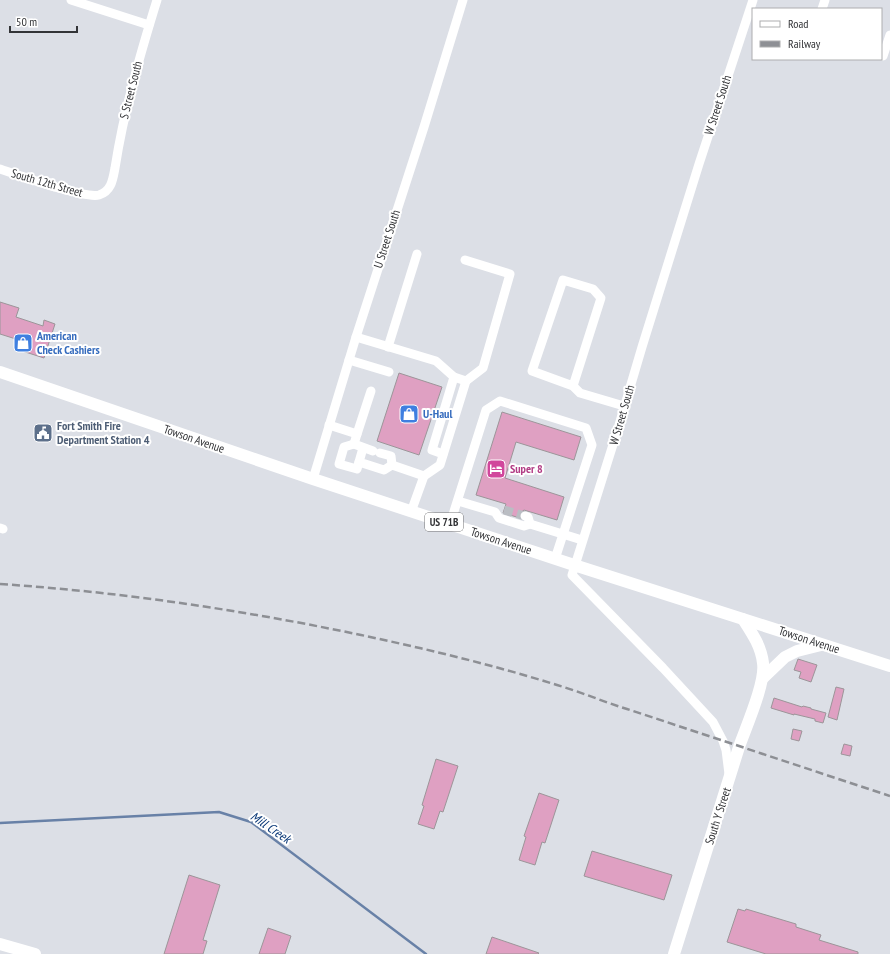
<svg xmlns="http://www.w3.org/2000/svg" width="890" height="954" viewBox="0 0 890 954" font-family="'PT Sans Narrow',sans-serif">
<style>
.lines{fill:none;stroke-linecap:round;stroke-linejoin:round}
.stream{stroke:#6881a7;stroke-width:2.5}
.building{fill:#dfa0c2;stroke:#9c9599}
.minor-tunnel{stroke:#babdc3;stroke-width:9;stroke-dasharray:9 4.5;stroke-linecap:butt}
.minor{stroke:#fff;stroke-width:9}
.major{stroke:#fff;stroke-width:12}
.rail{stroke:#8d8f94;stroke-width:2.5;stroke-dasharray:8 4;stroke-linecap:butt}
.labels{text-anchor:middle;stroke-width:4;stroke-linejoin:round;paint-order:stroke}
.shield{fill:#fff;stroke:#707173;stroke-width:1}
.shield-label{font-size:11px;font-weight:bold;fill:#333437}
.street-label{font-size:12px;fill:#333437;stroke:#fff}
.shop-label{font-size:12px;font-weight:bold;fill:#366cbe;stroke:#fff;text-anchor:start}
.service-label{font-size:12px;font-weight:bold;fill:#4e5e75;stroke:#fff;text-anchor:start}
.hotel-label{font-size:12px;font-weight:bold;fill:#b23c85;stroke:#fff;text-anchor:start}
.water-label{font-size:13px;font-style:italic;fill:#0b3978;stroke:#fff}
</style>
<rect width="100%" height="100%" fill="#dcdfe6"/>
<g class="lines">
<!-- stream -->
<polyline class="stream" points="0,823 219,812 251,822 426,954"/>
</g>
<!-- building -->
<g class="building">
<polygon points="0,302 19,308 16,317 43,326 44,320 55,324 44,358 16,349 19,340 0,334"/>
<polygon points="399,373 442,387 419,455 377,441"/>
<polygon points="502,412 581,437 574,460 516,442 505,478 564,497 557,520 524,510 519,514 520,518 503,513 506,504 476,495"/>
<polygon points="798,659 817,665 811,682 799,678 801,672 794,670"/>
<polygon points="836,687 844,689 837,720 828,717"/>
<polygon points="774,698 802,707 803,706 811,708 811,709 826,713 823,723 815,721 815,719 794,714 794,715 771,708"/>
<polygon points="793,729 802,731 799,741 791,739"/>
<polygon points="844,744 852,746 850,756 841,754"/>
<polygon points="436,759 458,766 443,812 440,811 434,829 418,824 424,806 422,805"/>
<polygon points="539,793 559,800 545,843 542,842 535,865 519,860 526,837 524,836"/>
<polygon points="592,851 672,875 664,900 584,876"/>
<polygon points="189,875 220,885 203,940 207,941 203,954 164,954"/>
<polygon points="738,909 745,911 746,909 796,924 796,927 821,935 819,940 858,952 858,954 766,954 727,942"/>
<polygon points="268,928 291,936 285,954 259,954"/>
<polygon points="492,937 539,953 538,954 486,954"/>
</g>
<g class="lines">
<!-- minor-tunnel -->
<polyline class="minor-tunnel" points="504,510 525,516"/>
<!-- minor -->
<g class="minor">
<polyline points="71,0 149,25"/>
<polyline points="822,9 825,0"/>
<polyline points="883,56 890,35"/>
<path d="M0,169c18,6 84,30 99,26 13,-4 14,-17 16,-27 9,-58 25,-113 42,-168"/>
<polyline points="356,337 436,361 454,377 466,381"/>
<polyline points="388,347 417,254"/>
<polyline points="349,360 389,372"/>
<polyline points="573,386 532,371 563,280 593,289 601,298 573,386 580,393 624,406"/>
<polyline points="329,425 357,434 354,444 373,451"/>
<polyline points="357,434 371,391"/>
<polyline points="354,444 344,447 339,464 357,469 359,462"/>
<polyline points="363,448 359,462 384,470 392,465 424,476"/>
<polyline points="380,453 391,456 392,465"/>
<polyline points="443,454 432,450 454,377"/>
<polyline points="313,479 356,337 424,127 463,0"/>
<polyline points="458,501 495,512 499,518 524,526 530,524 582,540"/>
<polyline points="411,512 424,476 440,465 466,381 483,368 510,274 465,260"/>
<polyline points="525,516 528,517 530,524"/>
<polyline points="450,524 486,410 500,401 586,428 592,445 555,559"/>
<polyline points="0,528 3,529"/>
<polyline points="729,774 726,750 723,741 713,722 663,668 572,575 616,435 642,347 699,164 753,0"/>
</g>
<!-- major -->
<g class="major">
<polyline points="0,372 313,479 574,565 890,666"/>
<polyline points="763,678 785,657 797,651 821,645"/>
<polyline points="0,944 35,954"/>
<path d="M674,954c22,-69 44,-138 65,-207 7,-20 27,-65 24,-84 -2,-17 -11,-30 -20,-44"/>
</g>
<!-- rail -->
<path class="rail" d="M0,584c121,8 242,26 361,51 66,14 132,30 196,50 24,7 47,17 70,24 88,29 175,58 263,87"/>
</g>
<!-- icons -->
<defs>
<symbol id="shop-square" viewBox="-11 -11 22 22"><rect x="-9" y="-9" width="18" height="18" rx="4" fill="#3f7fe0" stroke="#fff"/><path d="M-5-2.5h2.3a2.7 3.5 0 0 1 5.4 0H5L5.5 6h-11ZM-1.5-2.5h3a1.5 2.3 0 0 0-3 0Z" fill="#fff"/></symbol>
<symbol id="civic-square" viewBox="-11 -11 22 22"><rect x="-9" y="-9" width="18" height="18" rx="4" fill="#5c6f8a" stroke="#fff"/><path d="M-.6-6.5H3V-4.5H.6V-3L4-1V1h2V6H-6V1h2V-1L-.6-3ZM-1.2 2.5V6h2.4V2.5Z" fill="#fff"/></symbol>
<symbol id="hotel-square" viewBox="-11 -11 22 22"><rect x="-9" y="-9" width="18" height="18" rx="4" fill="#d1479c" stroke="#fff"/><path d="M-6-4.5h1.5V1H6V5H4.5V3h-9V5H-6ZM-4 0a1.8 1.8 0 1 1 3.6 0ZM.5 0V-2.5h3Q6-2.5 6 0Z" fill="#fff"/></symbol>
</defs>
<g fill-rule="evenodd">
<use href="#shop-square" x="12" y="332" width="22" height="22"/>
<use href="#shop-square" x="398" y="403" width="22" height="22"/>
<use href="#civic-square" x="32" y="422" width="22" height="22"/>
<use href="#hotel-square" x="485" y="458" width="22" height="22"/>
</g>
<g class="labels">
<!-- shield labels -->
<rect class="shield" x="425" y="513" width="38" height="18" rx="3"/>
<g class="shield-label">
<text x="444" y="526">US 71B</text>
</g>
<!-- street labels -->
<g class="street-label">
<text transform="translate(131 90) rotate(-76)" y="4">S Street South</text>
<text transform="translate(718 105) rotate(-72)" y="4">W Street South</text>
<text transform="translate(47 183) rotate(16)" y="4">South 12th Street</text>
<text transform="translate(387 239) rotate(-72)" y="4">U Street South</text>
<text transform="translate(622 415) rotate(-74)" y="4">W Street South</text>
<text transform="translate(194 439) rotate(19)" y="4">Towson Avenue</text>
<text transform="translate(501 541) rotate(18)" y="4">Towson Avenue</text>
<text transform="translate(809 640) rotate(18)" y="4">Towson Avenue</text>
<text transform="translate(718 816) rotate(-72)" y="4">South Y Street</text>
</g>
<!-- shop labels -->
<g class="shop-label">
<text x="37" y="340">American<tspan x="37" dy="14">Check Cashiers</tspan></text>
<text x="423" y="418">U-Haul</text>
</g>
<!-- service labels -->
<g class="service-label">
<text x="57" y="430">Fort Smith Fire<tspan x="57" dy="14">Department Station 4</tspan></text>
</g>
<!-- hotel labels -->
<g class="hotel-label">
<text x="510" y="473">Super 8</text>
</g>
<!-- water labels -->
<g class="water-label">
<text transform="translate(271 827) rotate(34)" y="5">Mill Creek</text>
</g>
</g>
<!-- legend -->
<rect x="752" y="8" width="130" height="52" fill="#ffffff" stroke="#adaeaf"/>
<rect x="760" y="21" width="20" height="6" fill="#ffffff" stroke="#adaeaf"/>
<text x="788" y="28" font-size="12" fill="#333437">Road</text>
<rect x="760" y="41" width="20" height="6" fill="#8d8f94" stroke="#adaeaf"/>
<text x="788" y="48" font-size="12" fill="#333437">Railway</text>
<!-- scale -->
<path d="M10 26v6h67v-6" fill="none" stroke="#333437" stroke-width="2"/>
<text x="16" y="26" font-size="12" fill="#333437" stroke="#ffffff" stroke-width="3" paint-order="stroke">50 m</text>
</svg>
